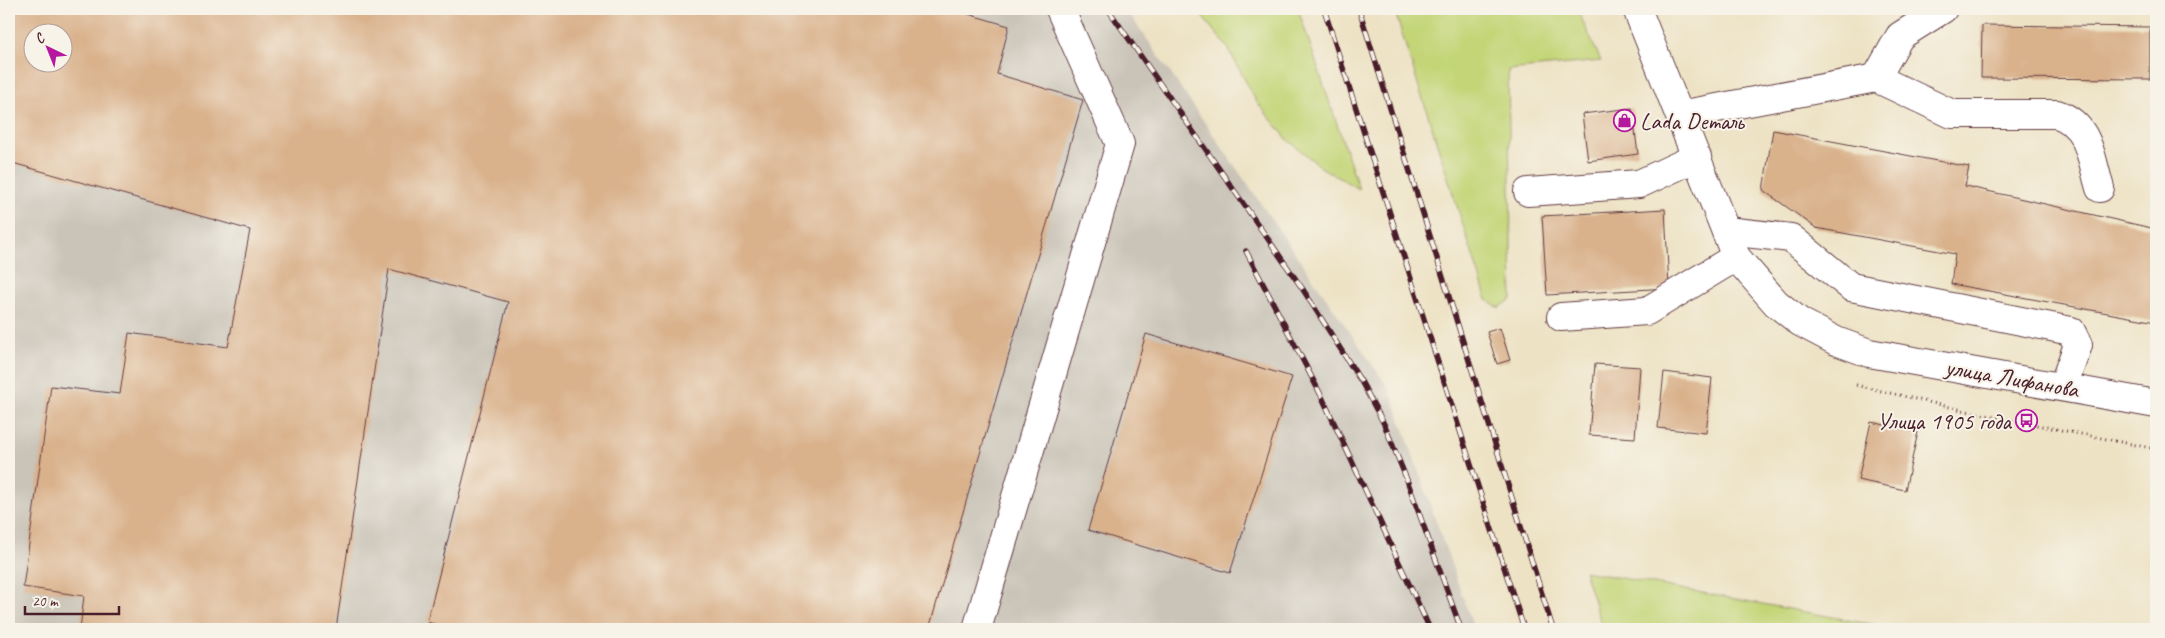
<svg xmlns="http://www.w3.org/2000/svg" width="2165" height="638" viewBox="0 0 2165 638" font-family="Caveat,sans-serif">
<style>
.industrial{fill:#c9c3b8;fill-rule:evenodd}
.green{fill:#c3d577;stroke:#867a51}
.building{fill:#d9b18b;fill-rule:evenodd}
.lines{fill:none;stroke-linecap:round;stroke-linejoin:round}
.minor-casing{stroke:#623c42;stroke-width:30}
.major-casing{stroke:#623c42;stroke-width:30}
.path{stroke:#623c42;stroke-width:3;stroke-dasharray:1 4;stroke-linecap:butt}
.minor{stroke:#fff;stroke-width:28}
.major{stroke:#fff;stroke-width:28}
.rail-casing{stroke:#4a1f2b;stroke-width:5.5}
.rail{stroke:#f7f3e8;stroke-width:4;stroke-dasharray:11;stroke-linecap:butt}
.labels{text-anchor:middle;stroke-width:4;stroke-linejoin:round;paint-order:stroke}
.poi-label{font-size:24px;fill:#4a1f2b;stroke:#f7f3e8;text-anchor:start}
.street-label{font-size:24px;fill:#4a1f2b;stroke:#f7f3e8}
</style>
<rect width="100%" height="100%" fill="#f7f3e8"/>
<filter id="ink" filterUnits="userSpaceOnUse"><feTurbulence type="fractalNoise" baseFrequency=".02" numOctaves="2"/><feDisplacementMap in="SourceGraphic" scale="10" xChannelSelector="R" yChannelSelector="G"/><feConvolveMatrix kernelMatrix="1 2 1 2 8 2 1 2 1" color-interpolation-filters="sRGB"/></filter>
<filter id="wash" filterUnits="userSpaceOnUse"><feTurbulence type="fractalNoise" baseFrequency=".0096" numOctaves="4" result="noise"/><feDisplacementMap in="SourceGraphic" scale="20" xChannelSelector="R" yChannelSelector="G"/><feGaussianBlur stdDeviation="1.12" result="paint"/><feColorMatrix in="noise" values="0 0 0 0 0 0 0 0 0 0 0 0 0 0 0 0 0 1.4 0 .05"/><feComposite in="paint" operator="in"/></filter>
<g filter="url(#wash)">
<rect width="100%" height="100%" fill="#ede2c4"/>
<!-- industrial -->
<path class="industrial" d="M9,9h1117l264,381 84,239h-1465zM32,32h30v30h-30z"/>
<!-- green -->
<g class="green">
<polygon points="1196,9 1298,9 1359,189 1322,168 1288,140 1256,101 1228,48"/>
<polygon points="1394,9 1577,9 1601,61 1508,70 1512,299 1499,308 1487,300"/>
<polygon points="1584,571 1897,629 1603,629"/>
</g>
<g id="blocks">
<!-- building -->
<g class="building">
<path d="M9,9h942l58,17 -12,48 86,26 -154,529h-476l-26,-7 81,-320 -119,-33 -53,360h-256l4,-33 -61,-9 28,-201 69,8 9,-61 99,14 22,-117 -241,-68zM32,32h30v30h-30z"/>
<polygon points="1982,25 2150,27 2150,79 1981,78"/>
<polygon points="1632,108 1638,154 1588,161 1582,114"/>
<polygon points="1773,130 1969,167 1965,186 2156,229 2156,322 1951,284 1955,254 1816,228 1763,190"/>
<polygon points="1665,209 1669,288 1547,295 1542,216"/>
<polygon points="1500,328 1510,360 1497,364 1487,332"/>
<polygon points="1146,334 1292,377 1230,573 1088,530"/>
<polygon points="1595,364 1640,367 1635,438 1589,435"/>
<polygon points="1664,372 1712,378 1706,433 1658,428"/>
<polygon points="1871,422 1918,432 1905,490 1858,480"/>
</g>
</g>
</g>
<g filter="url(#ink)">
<use href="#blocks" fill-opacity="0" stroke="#623c42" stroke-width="1"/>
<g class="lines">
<defs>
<g id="minor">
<path d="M1876,78l76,36h105c33,11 34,45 43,74"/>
<polyline points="1680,115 1876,78 1900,36 1943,9"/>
<polyline points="1528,192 1639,184 1697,157"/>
<polyline points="1726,231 1791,238 1851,287 2071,331 2078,345 2063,386"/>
<polyline points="1561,317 1647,311 1736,257"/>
<polyline points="977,629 1120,144 1060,9"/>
</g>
<polyline id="major" points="1637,9 1736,257 1776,303 1800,322 1836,341 1869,353 2156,404"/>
</defs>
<!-- minor casing -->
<use href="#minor" class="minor-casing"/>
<!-- major casing -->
<use href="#major" class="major-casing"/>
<!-- path -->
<polyline class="path" points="1856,385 1971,412 2156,449"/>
<!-- minor -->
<use href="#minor" class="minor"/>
<!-- major -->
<use href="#major" class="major"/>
<defs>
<g id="rail">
<polyline points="1108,9 1302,288 1362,383 1384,424 1407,480 1461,629"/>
<polyline points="1324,9 1524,629"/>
<polyline points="1359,9 1553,629"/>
<polyline points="1246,251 1322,397 1430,629"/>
</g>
</defs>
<!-- rail casing -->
<use href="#rail" class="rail-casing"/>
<!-- rail -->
<use href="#rail" class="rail"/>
</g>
</g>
<!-- icons -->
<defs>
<symbol id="shop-ring" viewBox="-11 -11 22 22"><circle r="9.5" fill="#f7f3e8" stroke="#b5179e" stroke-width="1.5"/><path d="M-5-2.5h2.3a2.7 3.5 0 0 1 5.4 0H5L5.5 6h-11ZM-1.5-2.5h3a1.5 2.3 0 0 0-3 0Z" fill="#b5179e"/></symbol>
<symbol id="bus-ring" viewBox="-11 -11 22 22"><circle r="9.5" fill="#f7f3e8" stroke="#b5179e" stroke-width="1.5"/><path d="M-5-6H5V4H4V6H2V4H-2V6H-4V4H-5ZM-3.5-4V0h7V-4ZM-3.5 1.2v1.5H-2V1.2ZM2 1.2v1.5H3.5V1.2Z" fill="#b5179e"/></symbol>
</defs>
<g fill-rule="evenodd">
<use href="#shop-ring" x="1612" y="108" width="25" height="25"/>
<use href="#bus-ring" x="2014" y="408" width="25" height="25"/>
</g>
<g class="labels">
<!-- poi labels -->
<g class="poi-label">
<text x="1640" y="129">Lada Dеталь</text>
<text x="2011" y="429" text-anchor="end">Улица 1905 года</text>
</g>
<!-- street labels -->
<g class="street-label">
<text transform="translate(2012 378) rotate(10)" y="8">улица Лифанова</text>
</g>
</g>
<!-- margin -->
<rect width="2165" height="638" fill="none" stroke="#f7f3e8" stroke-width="30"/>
<!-- north arrow -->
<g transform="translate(48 48) rotate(317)"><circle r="24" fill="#f7f3e8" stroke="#b29e9c"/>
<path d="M0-4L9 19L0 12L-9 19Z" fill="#b5179e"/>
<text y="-8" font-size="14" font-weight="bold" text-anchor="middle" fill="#4a1f2b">С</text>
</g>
<!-- scale -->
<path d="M25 606v8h94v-8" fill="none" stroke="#4a1f2b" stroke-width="2.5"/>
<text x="32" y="606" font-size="15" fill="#4a1f2b" stroke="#f7f3e8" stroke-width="4" paint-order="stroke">20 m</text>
</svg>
